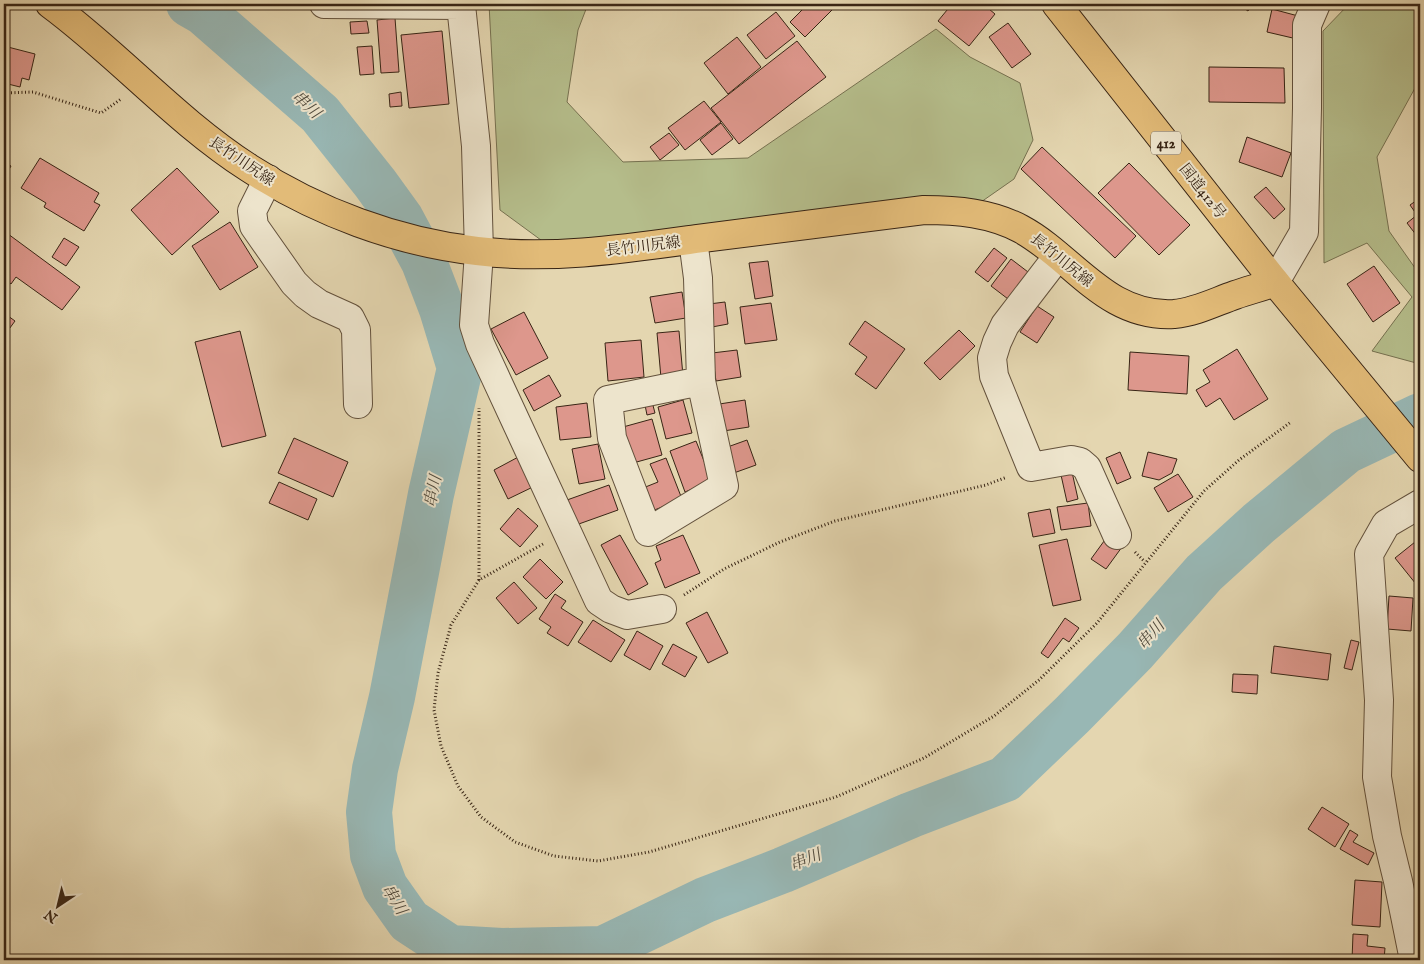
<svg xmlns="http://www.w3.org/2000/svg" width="1424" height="964" viewBox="0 0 1424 964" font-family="'IM FELL English','Noto Serif JP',serif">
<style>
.green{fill:#b5bd8b;stroke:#767150}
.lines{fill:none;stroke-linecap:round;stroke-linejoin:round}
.river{stroke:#98b7b4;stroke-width:46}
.building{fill:#dd978c;stroke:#382515}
.minor-casing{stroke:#63513c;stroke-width:30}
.major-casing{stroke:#382515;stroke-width:30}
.highway-casing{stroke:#382515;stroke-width:30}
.path{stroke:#382515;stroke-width:3;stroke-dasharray:1 2.5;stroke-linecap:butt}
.minor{stroke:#ede4cc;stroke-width:28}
.major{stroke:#e2bb78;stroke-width:28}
.highway{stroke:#e2bb78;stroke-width:28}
.labels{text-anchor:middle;stroke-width:4;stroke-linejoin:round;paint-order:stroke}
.shield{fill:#ede4cc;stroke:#6e5e4c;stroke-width:1}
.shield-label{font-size:14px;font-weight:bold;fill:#382515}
.street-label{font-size:15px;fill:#382515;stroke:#ede4cc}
.water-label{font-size:16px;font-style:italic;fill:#504a3d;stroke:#ede4cc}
</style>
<rect width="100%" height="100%" fill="#e4d6b0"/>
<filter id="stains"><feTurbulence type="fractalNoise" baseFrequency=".004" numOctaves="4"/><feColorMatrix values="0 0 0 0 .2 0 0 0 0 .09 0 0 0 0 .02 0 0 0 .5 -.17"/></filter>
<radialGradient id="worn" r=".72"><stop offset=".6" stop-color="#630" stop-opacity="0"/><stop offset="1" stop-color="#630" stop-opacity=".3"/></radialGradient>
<!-- green -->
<g class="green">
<polygon points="489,4 588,4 578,30 567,102 623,162 748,158 936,29 970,57 1020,83 1033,140 1014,179 971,209 545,243 500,210"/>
<polygon points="1349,4 1420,4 1420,79 1377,157 1389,231 1420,275 1420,364 1372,351 1412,297 1367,243 1324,263 1323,31"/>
</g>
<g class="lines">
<!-- river -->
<polyline class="river" points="189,4 203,12 320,114 375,183 401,219 424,262 442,309 460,368 431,494 392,697 375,769 369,812 373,855 385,887 409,921 450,948 502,951 603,949 705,900 783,870 911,815 1005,779 1072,715 1135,651 1204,573 1259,523 1346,451 1420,416"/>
</g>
<!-- building -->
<g class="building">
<polygon points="808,4 838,4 805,37 790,22"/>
<polygon points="952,4 983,4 995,14 969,46 938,21"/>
<polygon points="1238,4 1253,4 1248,11"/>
<polygon points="1272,9 1302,17 1297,39 1267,32"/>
<polygon points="776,12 795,36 766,59 747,35"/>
<polygon points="395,18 399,72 381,73 377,20"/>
<polygon points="367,21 369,33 351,34 350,22"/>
<polygon points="1008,23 1031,54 1012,68 989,37"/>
<polygon points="442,31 449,104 409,108 401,35"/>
<polygon points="737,37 761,67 728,94 704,63"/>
<polygon points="797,41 826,77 739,144 711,108"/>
<polygon points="4,46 35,54 29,80 22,78 20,87 4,83"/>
<polygon points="372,46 374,74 360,75 357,47"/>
<polygon points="1209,67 1284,68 1285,103 1209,102"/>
<polygon points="401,92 402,106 390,107 389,94"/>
<polygon points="704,101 721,122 685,150 668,128"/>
<polygon points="721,123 733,139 712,155 700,140"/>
<polygon points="669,133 679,145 660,160 650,147"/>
<polygon points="1247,137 1291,153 1282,177 1239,162"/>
<polygon points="1042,147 1136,236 1115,258 1021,169"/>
<polygon points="4,154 8,156 4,162 11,166 4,178"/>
<polygon points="40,158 99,193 94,202 100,205 84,231 44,207 46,203 21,188"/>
<polygon points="1129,163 1190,225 1159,255 1098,193"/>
<polygon points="177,168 219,212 172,255 131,210"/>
<polygon points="1266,187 1285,209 1274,219 1254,197"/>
<polygon points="1420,198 1420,240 1407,223 1417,215 1410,205"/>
<polygon points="230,222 258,267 220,290 192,246"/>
<polygon points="4,231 80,287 62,310 16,277 11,284 4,278"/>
<polygon points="64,238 79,247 66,266 52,257"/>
<polygon points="994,248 1007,258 988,282 975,272"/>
<polygon points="1011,259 1032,275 1012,302 991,286"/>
<polygon points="768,261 773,296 755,299 749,263"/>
<polygon points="1374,266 1400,303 1373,322 1347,284"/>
<polygon points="682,292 686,318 655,323 650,297"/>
<polygon points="725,302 728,324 712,327 709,304"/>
<polygon points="771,303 777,340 745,344 740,307"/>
<polygon points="1037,306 1054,317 1037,343 1020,332"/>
<polygon points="524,312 548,358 516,375 491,329"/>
<polygon points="4,313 15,321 4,336"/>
<polygon points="865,321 905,349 876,389 855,374 867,357 849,344"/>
<polygon points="959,330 975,346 940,380 924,363"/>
<polygon points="240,331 266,436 222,447 195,342"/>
<polygon points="679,331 683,376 661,378 657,333"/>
<polygon points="641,340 644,377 608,381 605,343"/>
<polygon points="1237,349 1268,399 1234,420 1220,398 1206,407 1196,390 1210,382 1203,370"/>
<polygon points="737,350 741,377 716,381 712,353"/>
<polygon points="1130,352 1189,356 1187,394 1128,390"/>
<polygon points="549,375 561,396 534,411 523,390"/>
<polygon points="651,398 655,413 647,415 644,400"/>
<polygon points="683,400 692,433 666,439 658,407"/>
<polygon points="745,400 749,427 717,432 713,405"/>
<polygon points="587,403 591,437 560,440 556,407"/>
<polygon points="652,419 662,455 633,463 623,427"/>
<polygon points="294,438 348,462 333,497 278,473"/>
<polygon points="747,440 756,465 731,474 722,449"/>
<polygon points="696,441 712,481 685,492 670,451"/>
<polygon points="598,444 605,479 579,484 572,449"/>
<polygon points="1120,452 1131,478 1117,484 1106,458"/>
<polygon points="1148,452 1177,459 1172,473 1159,480 1142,476"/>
<polygon points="522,455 537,485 508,499 494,470"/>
<polygon points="666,458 682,499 652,511 643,488 658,482 650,464"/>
<polygon points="1072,472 1078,499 1067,502 1061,475"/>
<polygon points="1178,474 1193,497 1168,512 1154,488"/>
<polygon points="279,482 317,499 308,520 269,503"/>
<polygon points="609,485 618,510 576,525 567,500"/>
<polygon points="1088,503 1091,526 1061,530 1057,507"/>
<polygon points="518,508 538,526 520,547 500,529"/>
<polygon points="1050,509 1055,533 1033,537 1028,513"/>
<polygon points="620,535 648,584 628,595 601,545"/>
<polygon points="683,535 700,573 665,588 655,563 661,560 656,546"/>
<polygon points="1107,537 1122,547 1106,569 1091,559"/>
<polygon points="1420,538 1420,589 1395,558"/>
<polygon points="1067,539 1081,600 1053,606 1039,545"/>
<polygon points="540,559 563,582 546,599 523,577"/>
<polygon points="514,582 537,608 518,624 496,598"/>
<polygon points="555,594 566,601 561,608 583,622 568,646 547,633 551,627 539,619"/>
<polygon points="1389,596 1413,598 1411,631 1387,629"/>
<polygon points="707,612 728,653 708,663 686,623"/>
<polygon points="1065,618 1079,628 1069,642 1063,638 1048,658 1041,653"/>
<polygon points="593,620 625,640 611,662 578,642"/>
<polygon points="637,631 663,646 650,670 624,655"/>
<polygon points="1351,640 1359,642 1352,670 1344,668"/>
<polygon points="673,644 697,657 685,677 662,664"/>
<polygon points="1274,646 1331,654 1328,680 1271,673"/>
<polygon points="1233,674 1258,675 1257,694 1232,692"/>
<polygon points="1322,807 1349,824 1335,847 1308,829"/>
<polygon points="1350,830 1358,835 1353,842 1374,853 1368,865 1340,849"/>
<polygon points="1355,880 1382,882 1380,927 1352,925"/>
<polygon points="1419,898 1420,898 1420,926 1415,926"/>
<polygon points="1353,934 1368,935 1367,946 1385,948 1384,960 1352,960"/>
</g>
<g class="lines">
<defs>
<g id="minor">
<polyline points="324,4 461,5 476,146 479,252 474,325 480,344 599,601 611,609 627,615 662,609"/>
<polyline points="268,179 252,211 254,226 294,283 305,294 319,304 350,318 356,330 358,404"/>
<polyline points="693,240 698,278 701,381 724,486 648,532 612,438 608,400 701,381"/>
<polyline points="1058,256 1005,325 997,342 992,358 994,376 1031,467 1071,460 1080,462 1087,468 1117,535"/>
<polyline points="1275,282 1304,232 1307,108 1307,25 1316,4"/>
<polyline points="1414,960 1398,881 1387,836 1377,777 1379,700 1369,554 1386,524 1420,504"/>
</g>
<path id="major" d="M50,4c69,51 126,117 199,164 68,44 148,74 228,83 73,9 147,-2 219,-12 76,-9 152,-20 228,-29 33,0 67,3 97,19 52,28 85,89 153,85 22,-2 41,-12 61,-19 14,-5 27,-8 40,-13"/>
<polyline id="highway" points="1056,4 1275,282 1420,458"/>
</defs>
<!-- minor casing -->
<use href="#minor" class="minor-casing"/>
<!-- major casing -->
<use href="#major" class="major-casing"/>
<!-- highway casing -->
<use href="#highway" class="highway-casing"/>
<!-- path -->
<g class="path">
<polyline points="4,93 33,92 101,113 121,99"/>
<polyline points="543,544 479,580 451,625 438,673 434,710 441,746 458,786 481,817 515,842 554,856 598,861 649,852 836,797 924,758 994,716 1039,680 1097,623 1204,491 1239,460 1291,422"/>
<polyline points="1135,552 1145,562"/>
<polyline points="479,580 479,408"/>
<polyline points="684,595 724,569 780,542 835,521 986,485 1007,477"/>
</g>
<!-- minor -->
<use href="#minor" class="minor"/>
<!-- major -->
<use href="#major" class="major"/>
<!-- highway -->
<use href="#highway" class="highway"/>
</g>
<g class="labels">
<!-- shield labels -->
<rect class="shield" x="1151" y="131.5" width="30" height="23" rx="4"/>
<g class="shield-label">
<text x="1166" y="148">412</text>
</g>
<!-- street labels -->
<g class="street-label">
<text transform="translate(242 161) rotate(34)" y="5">長竹川尻線</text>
<text transform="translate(1203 191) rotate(52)" y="5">国道412号</text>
<text transform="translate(643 246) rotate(-7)" y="5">長竹川尻線</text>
<text transform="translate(1062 260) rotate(39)" y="5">長竹川尻線</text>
</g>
<!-- water labels -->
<g class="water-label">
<text transform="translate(307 104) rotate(43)" y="6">串川</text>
<text transform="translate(432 491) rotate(-78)" y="6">串川</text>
<text transform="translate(1150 634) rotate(-48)" y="6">串川</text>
<text transform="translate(805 859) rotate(-22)" y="6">串川</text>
<text transform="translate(395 899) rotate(58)" y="6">串川</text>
</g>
</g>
<!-- margin -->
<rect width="1424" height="964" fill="none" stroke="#e4d6b0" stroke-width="20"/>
<rect x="5" y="5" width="1414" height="954" fill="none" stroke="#382515" stroke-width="2.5"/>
<rect x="10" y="10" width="1404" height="944" fill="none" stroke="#382515"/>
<!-- north arrow -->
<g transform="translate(58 906) rotate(215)" stroke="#ede4cc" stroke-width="4" paint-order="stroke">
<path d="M0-4L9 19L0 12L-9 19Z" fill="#382515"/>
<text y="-8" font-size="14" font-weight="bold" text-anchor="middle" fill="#382515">N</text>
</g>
<rect width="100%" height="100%" filter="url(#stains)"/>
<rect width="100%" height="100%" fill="url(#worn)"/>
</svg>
